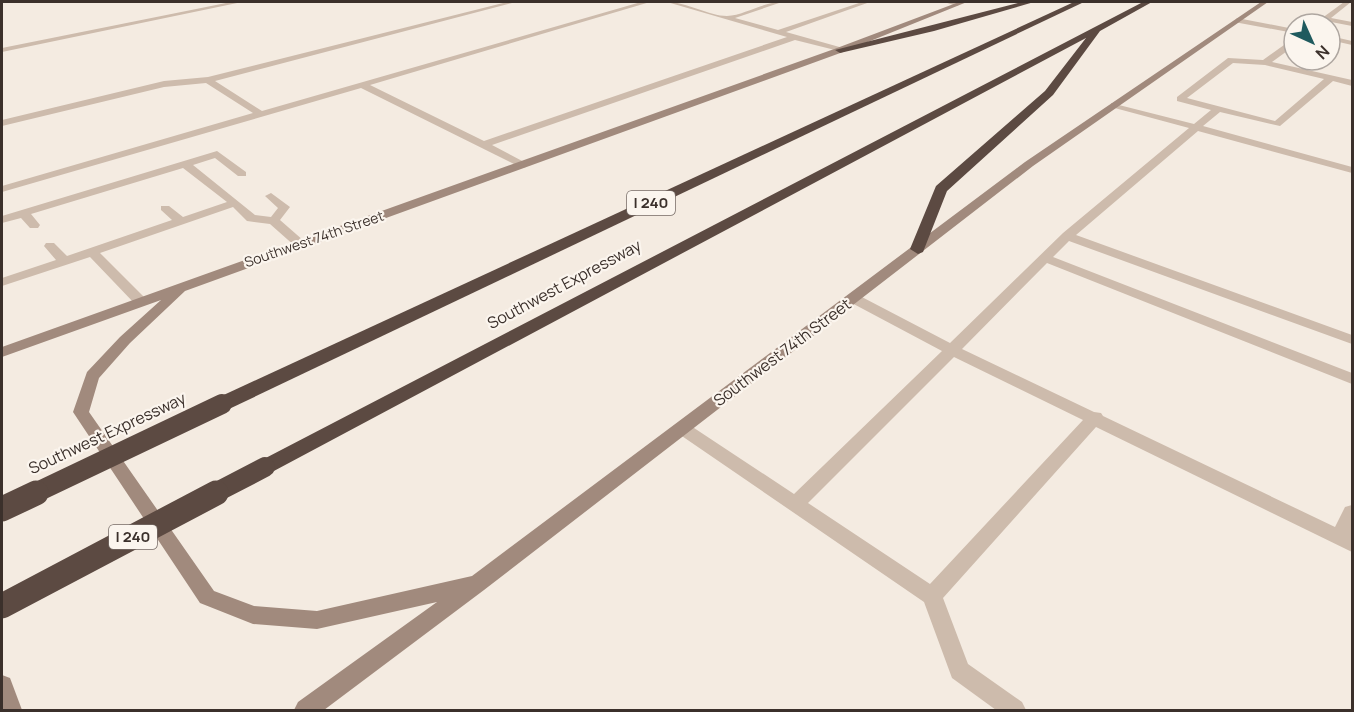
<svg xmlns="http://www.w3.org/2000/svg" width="1354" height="712" viewBox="0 0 1354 712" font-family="Manrope,sans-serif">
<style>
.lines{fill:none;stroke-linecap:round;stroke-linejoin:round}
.service{fill:#cdbbac;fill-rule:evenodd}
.minor{fill:#cdbbac;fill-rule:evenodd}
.secondary{fill:#a18a7d;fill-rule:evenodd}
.motorway{fill:#5c4a42;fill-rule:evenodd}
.motorway-bridge-far1{stroke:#5c4a42;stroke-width:20}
.motorway-bridge{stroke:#5c4a42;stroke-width:25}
.labels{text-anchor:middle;stroke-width:4.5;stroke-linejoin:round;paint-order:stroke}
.far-street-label{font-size:14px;fill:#3b302b;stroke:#fbf5ee}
.shield{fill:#fbf5ee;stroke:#756b66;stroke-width:1.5}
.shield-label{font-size:15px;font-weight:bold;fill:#3b302b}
.street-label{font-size:16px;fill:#3b302b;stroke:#fbf5ee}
</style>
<rect width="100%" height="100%" fill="#f4ebe1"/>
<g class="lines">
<!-- service -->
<g class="service">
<path d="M507,2h9l-301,79 47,30 379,-109h9l-280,83 114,56 303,-104 -120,-35c20,0 42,14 60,14 18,-1 36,-14 55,-14l-47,16 43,12 84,-28h8l-84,30 57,16v4l-48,-12 -303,105 34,18v4l-4,1 -161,-80 -359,104v-6l251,-73 -47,-30 -42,4 -162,39v-6l162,-39 44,-4z"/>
<polygon points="944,2 955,2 960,4 957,6"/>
<polygon points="1344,2 1351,2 1331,18 1352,22 1352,26 1326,21 1314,24"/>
<polygon points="1237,18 1294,29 1294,33 1234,22"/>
<polygon points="1330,36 1352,41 1352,45 1330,40"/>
<path d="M1291,40h3v6l-22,16 80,18v6l-19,-5 -53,45 -60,-14 -17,14 149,41v6l-154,-42 -122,104 276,100v9l-283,-103 -16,16 299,116v11l-305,-121 -85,86 132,63 7,1 2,3 232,111 10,-20 7,-2v47l-256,-125 -153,171 25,66 54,38 4,8h-30l-44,-32 -28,-76 -248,-170 -2,-4 2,-4h12l106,70 148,-143 -94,-50 -2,-3 2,-3h10l92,48 113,-110 126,-105 -78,-21v-4l83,21 17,-14 -34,-9v-4l51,-39 35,2zM1233,63l32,2 59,14 -49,42 -88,-23zM954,357l129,63 -153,164 -122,-81z"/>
<polygon points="217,151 246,172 246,176 238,176 215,158 193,165 255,215 271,217 278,208 265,196 271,193 290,207 280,220 304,241 306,244 304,247 296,247 270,224 247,221 233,207 100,253 145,298 147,301 145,304 135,304 90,257 2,286 2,278 56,260 44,246 46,243 54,243 67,256 172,220 161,210 161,206 169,206 183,217 227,202 183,168 31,214 40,225 38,228 30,228 21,218 2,223 2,216"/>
</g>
<!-- minor -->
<polygon class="minor" points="231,2 242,2 2,52 2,48"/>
<!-- secondary -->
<g class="secondary">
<polygon points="959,2 967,2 843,52 185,291 130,343 99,378 89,412 214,591 254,606 317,611 472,576 1025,162 1261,2 1268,2 1033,166 484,590 324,710 294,710 298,702 437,602 317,629 253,624 200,603 73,412 87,372 120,337 161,300 2,357 2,347 837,48"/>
<polygon points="2,675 10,678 22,710 2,710"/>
</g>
<!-- motorway -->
<g class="motorway">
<polygon points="1022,2 1034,2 934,31 840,53 835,50"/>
<polygon points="1074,2 1084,2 229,409 222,411 215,409 212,404 215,399"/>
<polygon points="1143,2 1152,2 1100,31 1053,95 947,191 923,252 918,254 910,249 936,186 1045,91 1086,38 272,472 265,475 258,472 254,467 258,462"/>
</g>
<!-- motorway-bridge-far1 -->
<g class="motorway-bridge-far1">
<polyline points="33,494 222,404"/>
<polyline points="213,494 265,467"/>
</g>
<!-- motorway-bridge -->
<g class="motorway-bridge">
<polyline points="2,509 36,493"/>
<polyline points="2,606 216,493"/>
</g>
</g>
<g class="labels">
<!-- far-street labels -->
<g class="far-street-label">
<text transform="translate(314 239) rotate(-19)" y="5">Southwest 74th Street</text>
</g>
<!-- shield labels -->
<g class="shield">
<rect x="627" y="191" width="48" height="24" rx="4.5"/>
<rect x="109" y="525" width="48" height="24" rx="4.5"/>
</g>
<g class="shield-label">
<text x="651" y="208">I 240</text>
<text x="133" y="542">I 240</text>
</g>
<!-- street labels -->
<g class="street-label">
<text transform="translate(564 284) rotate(-28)" y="6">Southwest Expressway</text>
<text transform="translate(782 352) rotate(-37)" y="6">Southwest 74th Street</text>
<text transform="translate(107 433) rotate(-25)" y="6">Southwest Expressway</text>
</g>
</g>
<!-- border -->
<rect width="1354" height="712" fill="none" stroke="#3b302b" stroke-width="6"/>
<!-- north arrow -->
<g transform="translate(1312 42) rotate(135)"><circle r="28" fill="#fbf5ee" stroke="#aea6a0" stroke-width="1.5"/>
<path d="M0-4.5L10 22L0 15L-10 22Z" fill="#1f5a5e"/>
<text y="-9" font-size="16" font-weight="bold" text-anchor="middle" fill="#3b302b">N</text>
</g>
</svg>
